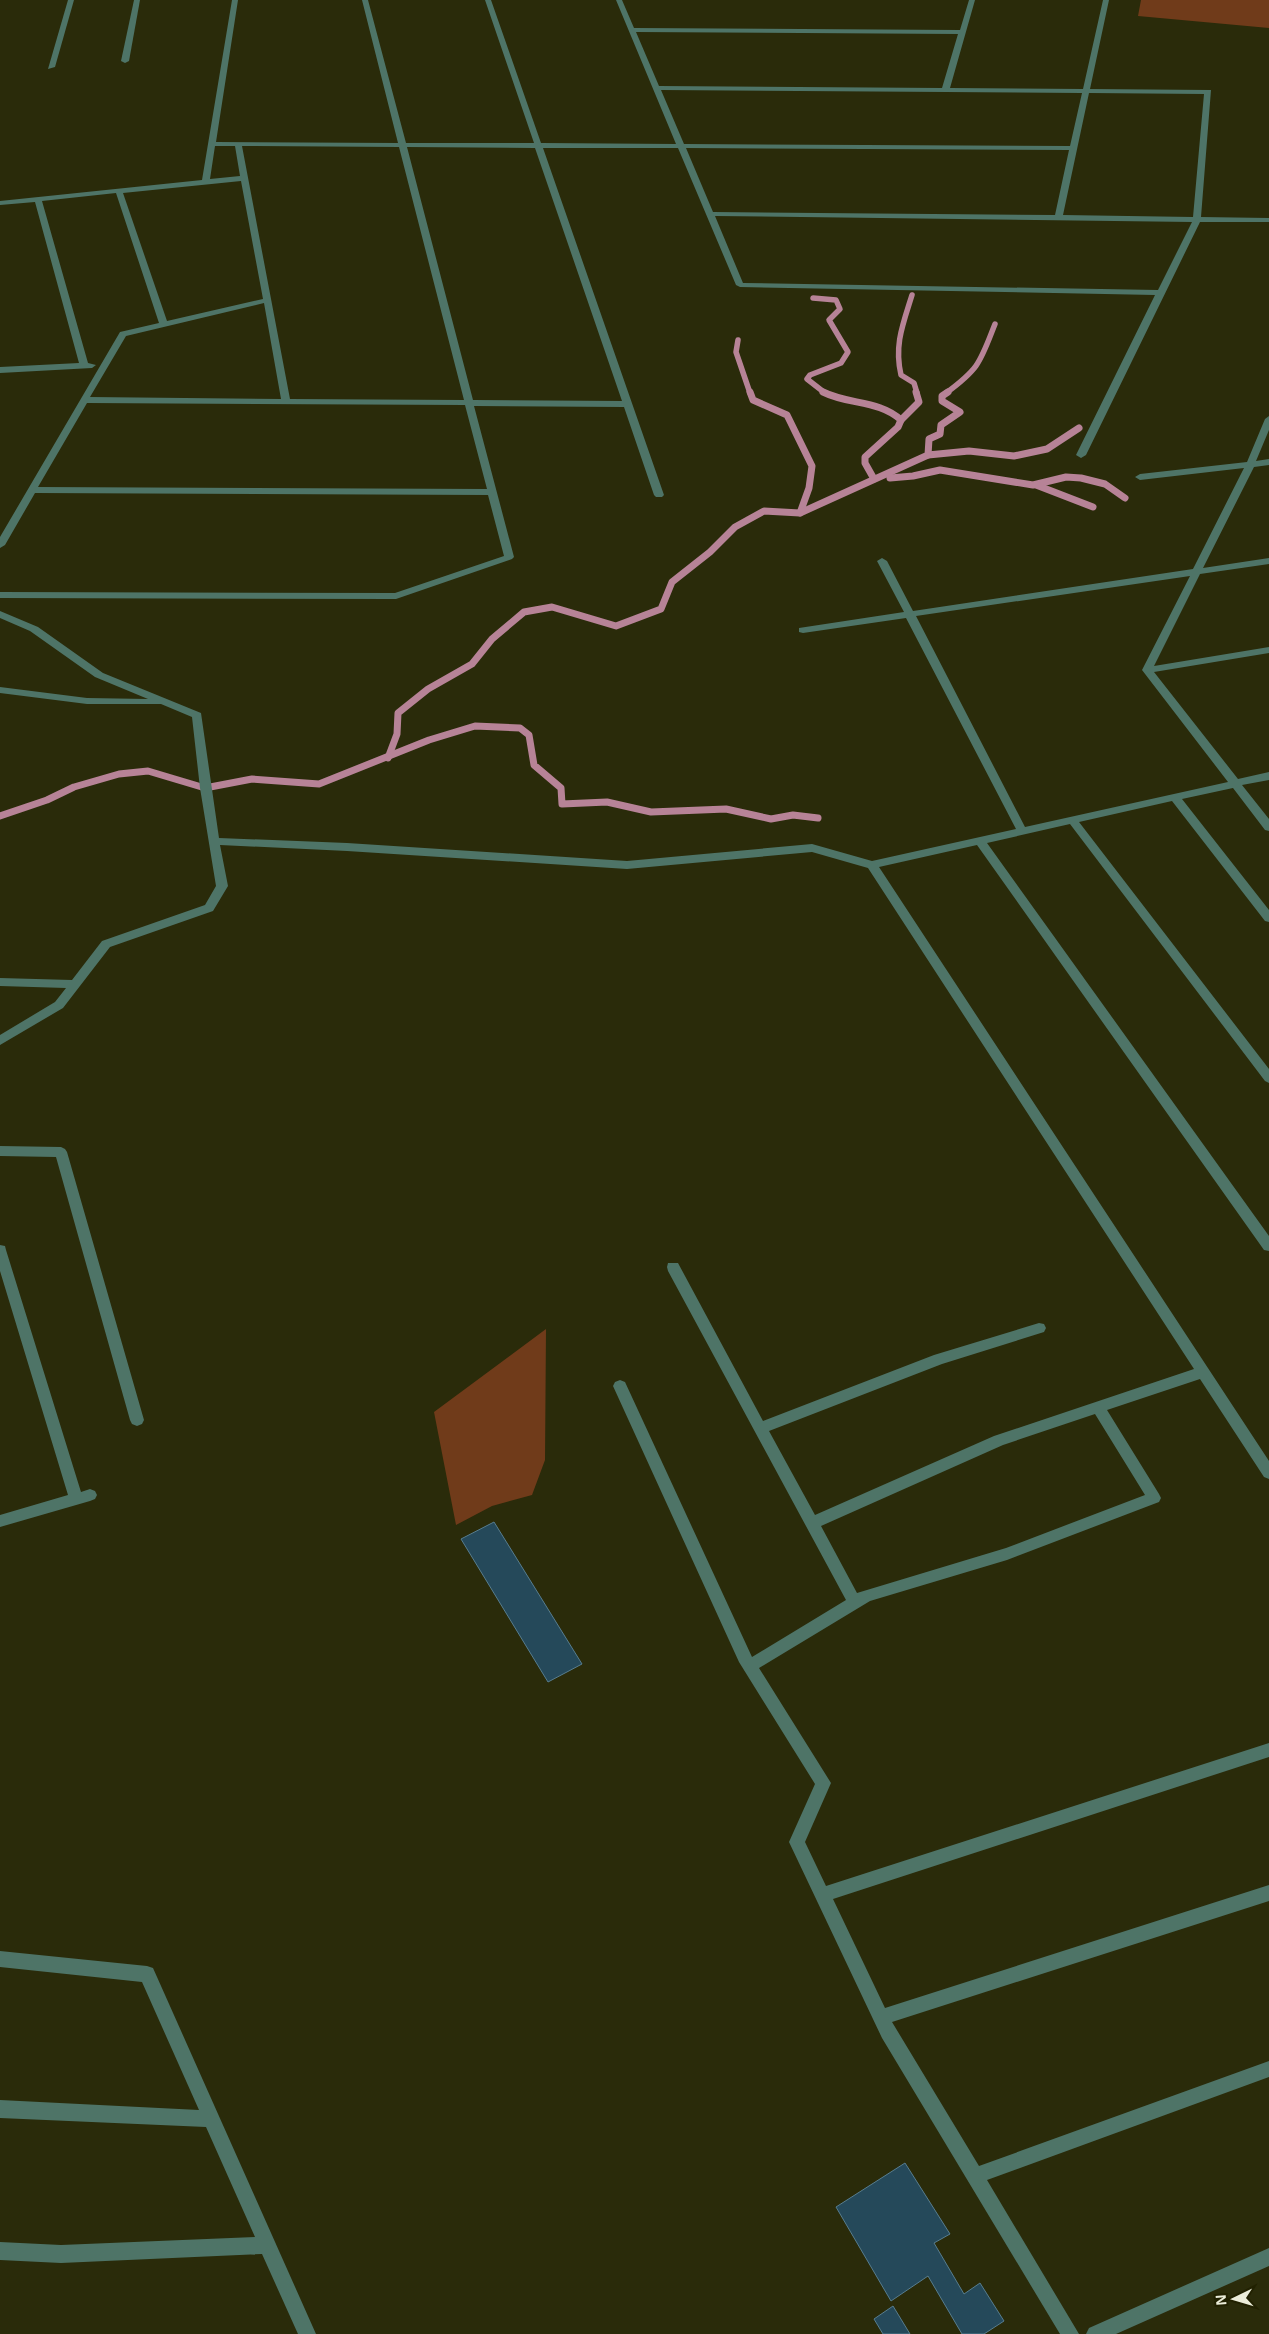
<svg xmlns="http://www.w3.org/2000/svg" width="1269" height="2334" viewBox="0 0 1269 2334" font-family="'Open Sans',sans-serif">
<style>
.green{fill:#703b1a}
.lines{fill:none;stroke-linecap:round;stroke-linejoin:round}
.stream-far1{stroke:#b78397;stroke-width:5.5}
.stream{stroke:#b78397;stroke-width:7}
.building{fill:#25495a;stroke:#577d8f}
.minor{fill:#4e7467;fill-rule:evenodd}
</style>
<rect width="100%" height="100%" fill="#2a2b0a"/>
<!-- green -->
<g class="green">
<polygon points="1141,0 1269,0 1269,28 1138,16"/>
<polygon points="546,1329 545,1460 532,1495 492,1506 456,1525 434,1412"/>
</g>
<g class="lines">
<!-- stream-far1 -->
<g class="stream-far1">
<path d="M912,295c-9,29 -18,50 -11,80l13,8 3,10"/>
<polyline points="813,298 836,300 840,309 829,320 848,352 841,363 810,375 807,379 825,393"/>
<polyline points="738,340 736,352 750,393"/>
<path d="M946,393c34,-25 34,-31 49,-69"/>
</g>
<!-- stream -->
<g class="stream">
<polyline points="750,392 753,400 787,415 812,466 809,488 800,513"/>
<path d="M823,392c26,13 56,8 78,28l-3,7 -33,30v6l9,16"/>
<polyline points="901,420 919,402 916,392"/>
<polyline points="928,455 969,451 1014,456 1047,449 1079,428"/>
<polyline points="890,478 913,476 940,470 1033,485 1066,477 1081,478 1105,484 1125,498"/>
<polyline points="1036,485 1093,507"/>
<polyline points="388,758 397,734 398,713 428,689 472,664 492,639 524,612 552,607 616,626 661,609 672,582 710,552 735,527 764,511 800,513 928,455 929,439 940,434 941,425 960,412 942,401 942,396 948,392"/>
<polyline points="0,816 47,800 74,787 119,774 148,771 205,788 252,779 319,784 429,740 475,726 520,728 529,735 534,765 561,788 562,804 607,802 651,812 726,809 771,819 793,815 818,818"/>
</g>
</g>
<!-- building -->
<g class="building">
<polygon points="494,1522 582,1664 548,1682 461,1539"/>
<polygon points="905,2163 950,2234 934,2243 964,2294 980,2283 1004,2321 984,2334 962,2334 928,2276 891,2301 836,2207"/>
<polygon points="893,2306 910,2334 883,2334 874,2319"/>
</g>
<g class="lines">
<!-- minor -->
<g class="minor">
<polygon points="68,0 74,0 55,67 48,69"/>
<polygon points="134,0 140,0 129,61 125,63 121,61"/>
<path d="M232,0h6l-22,142 182,1 -36,-143h6l38,143h128l-49,-143h6l50,143 135,1 -60,-144h6l12,28 326,2 9,-30h6l-25,88 133,1 20,-89h6l-19,89 121,1 -10,127 68,1v4h-69l-114,233 -5,3 -5,-3 79,-160 -415,-8 -4,-2 -58,-137h-135l121,347 -2,2h-6l-2,-2 -30,-88 -150,-1 40,151 -2,2 -116,40 -396,-1v-6l395,1 109,-37 -16,-61 -453,-2 -30,52 -5,3v-11l120,-205 39,-9 -43,-130 -74,8 46,162 8,2 -4,3 -92,5v-6l79,-4 -44,-161 -35,3v-4l202,-21zM636,32l322,2 -16,54 -283,-2zM661,90l421,3 -12,53 -386,-2zM1089,93l115,1 -11,123 -130,-2zM215,146h20l5,30 -30,3zM242,146l157,1 65,253 -174,-1zM407,147l128,1 87,253 -149,-1zM686,148l383,2 -14,65 -342,-3zM241,181l22,118 -96,22 -44,-128zM715,216l477,6 -34,68 -415,-7zM264,303l17,96 -191,-2 36,-61zM87,403l378,2 22,84 -449,-2z"/>
<path d="M1269,416v14l-13,31 13,-2v6l-15,2 -51,101 66,-10v6l-69,10 -46,92 115,-19v6l-115,19 84,107 31,-7v8l-27,5 27,34v12l-4,-1 -32,-42 -51,11 87,111v12l-4,-1 -93,-120 -93,21 190,247v14l-4,-2 -195,-257 -83,19 282,393v15l-5,-1 -287,-405 -98,22 390,594v18l-5,-2 -64,-98 -93,31 52,84 2,4 -2,4 -152,58 -137,41 -111,67 72,115 -26,59 21,44 443,-143v14l-436,142 52,109 384,-123v16l-377,121 87,144 290,-105v16l-282,103 92,154h-19l-178,-296 -93,-196 26,-58 -76,-122 -126,-276 2,-4 5,-2 5,2 127,275 94,-57 -178,-329 -1,-4 1,-4h10l85,158 171,-66 105,-32 5,1 2,4 -2,4 -102,32 -173,67 46,84 179,-79 200,-67 -326,-501 -56,-16 -185,17 -280,-18 -127,-6 8,41 -15,25 -103,36 -47,61 -63,37v-10l55,-33 11,-14 -66,-2v-8l72,2 30,-39 103,-36 11,-19 -16,-98 -8,-71 -31,-13h-74l-87,-11v-6l87,11 61,1 -53,-22 -65,-46 -30,-13v-7l38,16 65,46 98,40 18,125 128,5 280,18 185,-17 60,17 144,-32 -110,-211 -103,15 -4,-1v-4l105,-16 -27,-51 5,-3 5,3 26,50 280,-42 51,-101 -104,12 -5,-3 5,-3 107,-12 18,-43zM1190,576l-48,94 86,112 -203,45 -109,-211zM1095,1414l50,81 -139,53 -149,45 -36,-67 182,-81z"/>
<polygon points="0,1146 61,1147 65,1149 67,1152 144,1420 142,1424 137,1426 132,1424 130,1420 56,1157 0,1156"/>
<polygon points="0,1245 5,1246 6,1250 81,1492 90,1489 95,1491 97,1495 95,1499 90,1501 0,1527 0,1515 68,1495 0,1271"/>
<polygon points="0,1951 147,1966 153,1968 316,2334 298,2334 262,2254 61,2263 0,2260 0,2242 61,2245 255,2237 206,2127 0,2118 0,2100 199,2110 142,1982 0,1967"/>
<polygon points="1269,2248 1269,2266 1116,2334 1086,2334 1089,2328"/>
</g>
</g>
<!-- north arrow -->
<g transform="translate(1234 2299) rotate(265)" stroke="#212101" stroke-width="4" paint-order="stroke">
<path d="M0-4L9 19L0 12L-9 19Z" fill="#ecedda"/>
<text y="-8" font-size="14" font-weight="bold" text-anchor="middle" fill="#ecedda">N</text>
</g>
</svg>
